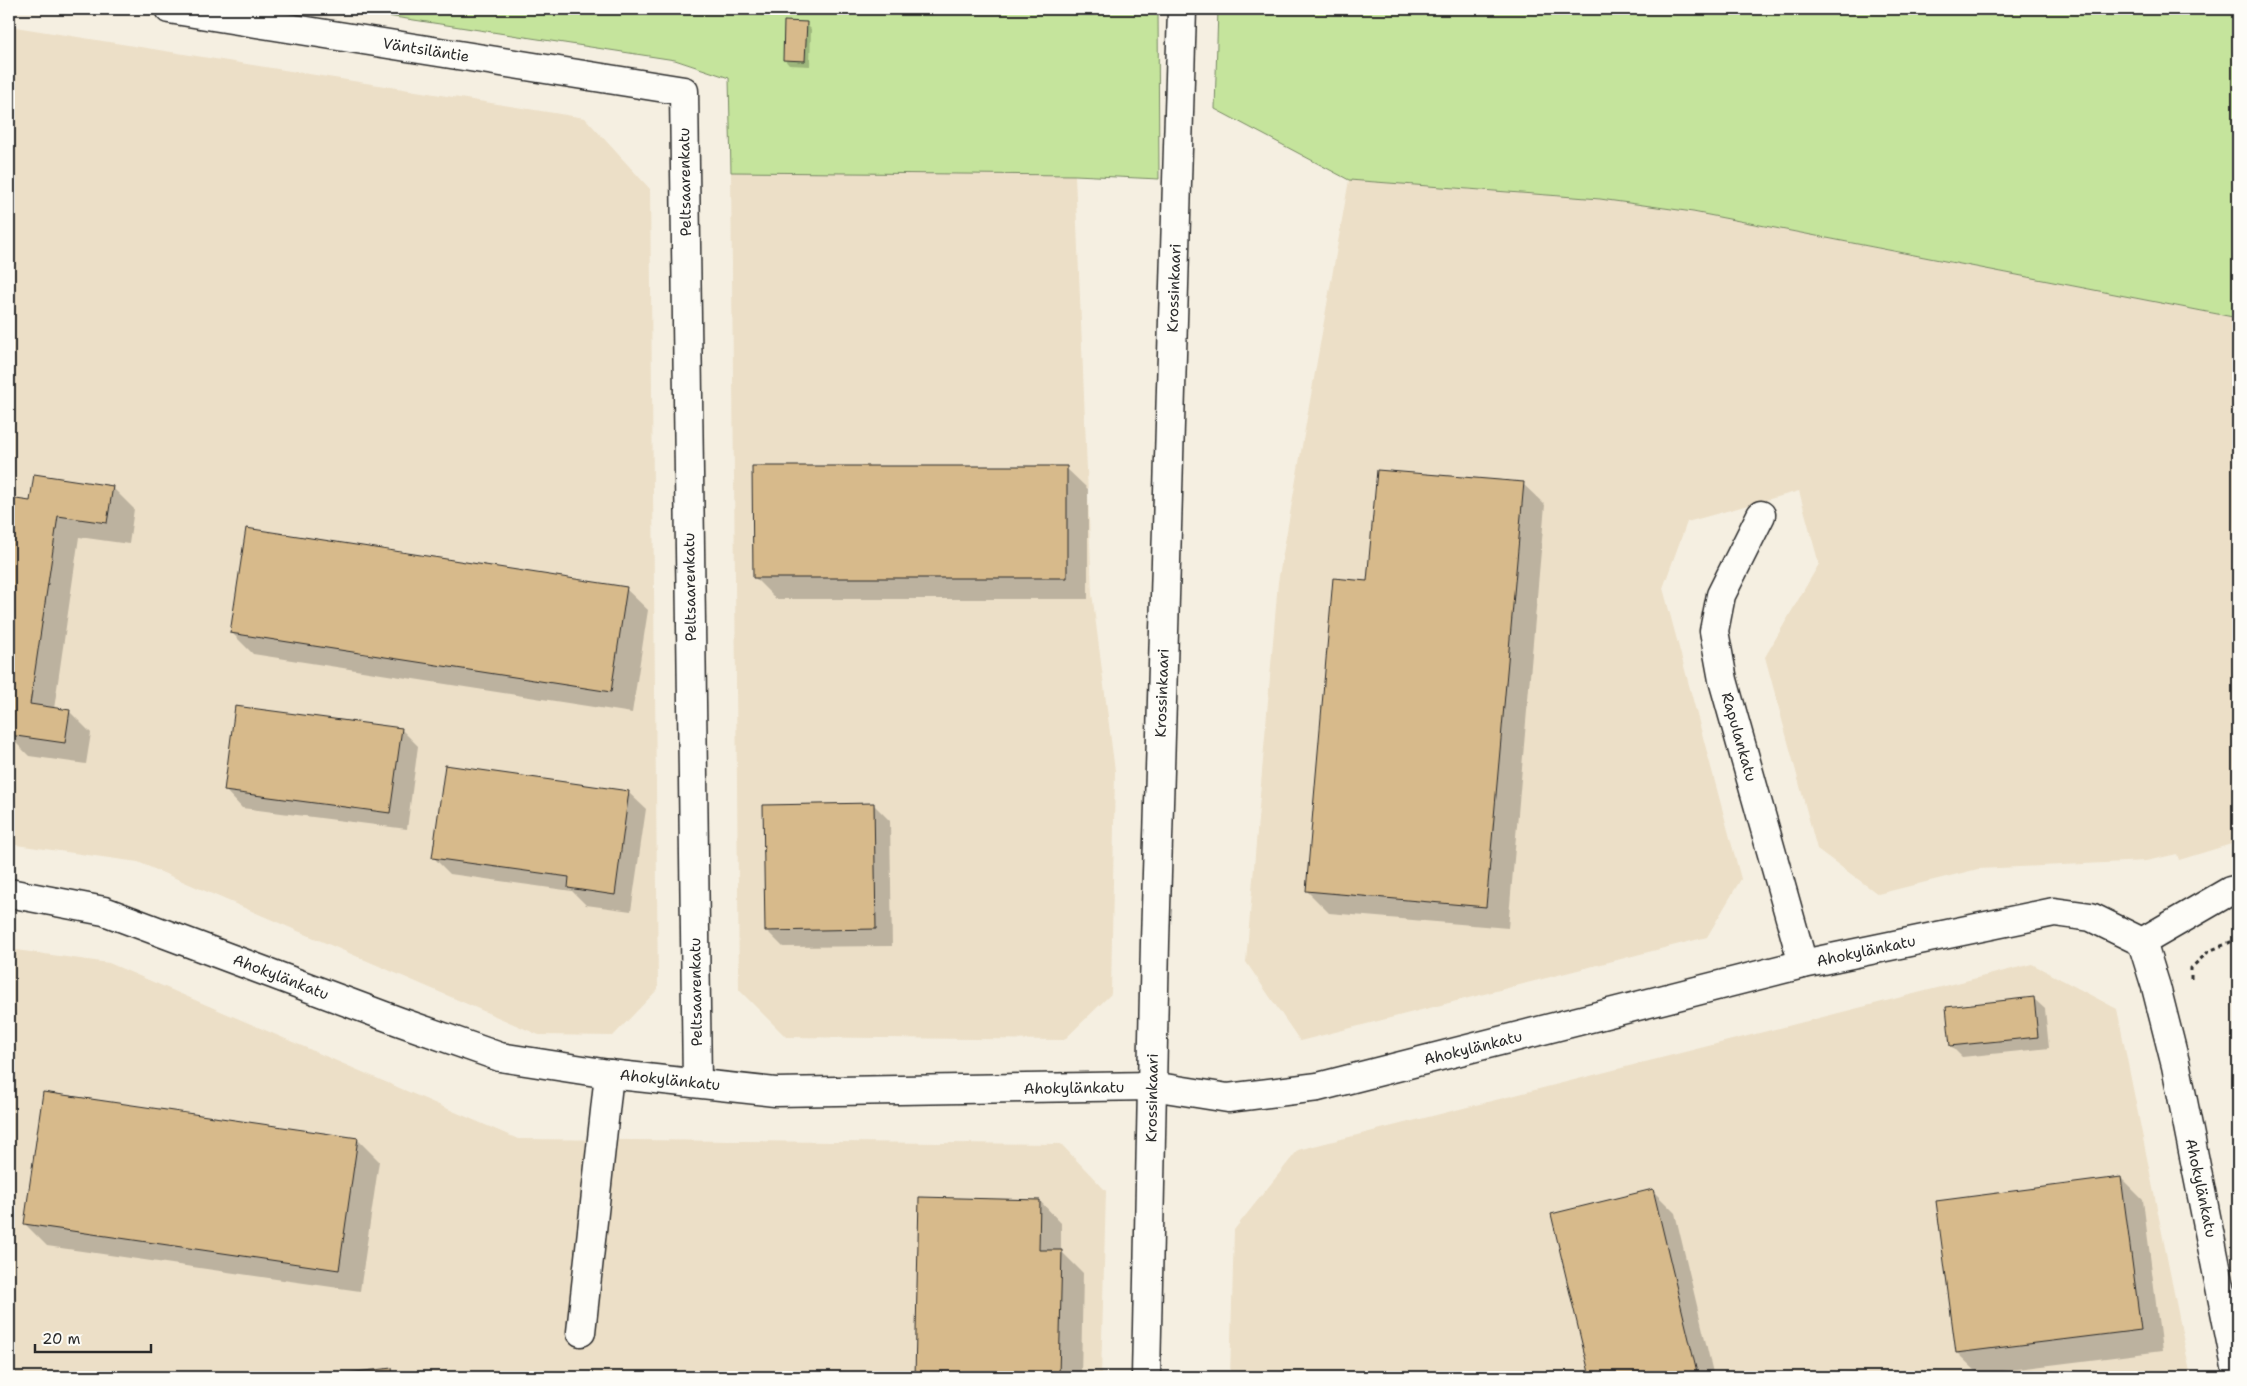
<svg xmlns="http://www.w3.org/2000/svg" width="2247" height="1386" viewBox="0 0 2247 1386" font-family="'Shantell Sans',sans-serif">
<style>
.built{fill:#ecdfc7}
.green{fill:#c5e49c;stroke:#788864}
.shadow{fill:#0003}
.building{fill:#d7ba8b;stroke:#2b2b2b}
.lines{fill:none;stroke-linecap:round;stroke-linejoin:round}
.minor-casing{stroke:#2b2b2b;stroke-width:31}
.path{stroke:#2b2b2b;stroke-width:3;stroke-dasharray:4 4;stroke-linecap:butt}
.minor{stroke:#fdfcf7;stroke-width:28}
.labels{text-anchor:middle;stroke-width:4;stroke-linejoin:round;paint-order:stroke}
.street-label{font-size:15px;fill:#2b2b2b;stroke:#fdfcf7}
</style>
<rect width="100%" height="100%" fill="#f5efe1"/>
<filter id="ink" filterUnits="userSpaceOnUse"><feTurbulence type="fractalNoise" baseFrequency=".02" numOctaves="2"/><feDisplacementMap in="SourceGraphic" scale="10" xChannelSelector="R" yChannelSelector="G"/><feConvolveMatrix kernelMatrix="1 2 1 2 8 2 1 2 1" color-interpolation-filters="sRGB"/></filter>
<g filter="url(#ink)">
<!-- built -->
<g class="built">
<polygon points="9,26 585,118 650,189 658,989 613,1036 539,1035 138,862 9,844"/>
<polygon points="731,172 1075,175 1092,593 1115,771 1111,994 1064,1040 786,1037 739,990"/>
<polygon points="1349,180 1600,199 1693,212 2238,318 2238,842 2179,860 2177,854 2146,861 1978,869 1878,894 1817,849 1765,657 1819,564 1799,491 1687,522 1663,588 1741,879 1707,937 1300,1041 1246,962 1278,582"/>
<polygon points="9,949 109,963 518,1139 1061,1144 1106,1191 1101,1377 9,1377"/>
<polygon points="2032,964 2117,1009 2191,1377 1230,1377 1234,1230 1298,1150"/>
</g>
<!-- green -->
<g class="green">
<polygon points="342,9 1158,9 1159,179 1075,175 731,172 729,78 675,60"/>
<polygon points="1218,9 2238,9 2238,318 1693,212 1600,199 1349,180 1215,109"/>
</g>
<!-- shadow -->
<g class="shadow">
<polygon points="806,24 811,29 810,66 789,65 784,59"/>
<polygon points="1066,468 1088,489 1088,599 776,599 754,577"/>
<polygon points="1523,484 1545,505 1508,928 1329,913 1307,891 1368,582"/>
<polygon points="112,487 134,509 129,544 79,537 54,709 69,711 91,733 86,764 29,756 9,736 9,499 31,502"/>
<polygon points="626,589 648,610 632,713 253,654 231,632"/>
<polygon points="401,729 418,746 407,829 242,808 226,791"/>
<polygon points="629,793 646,809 631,911 586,905 572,891 450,874 433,857"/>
<polygon points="873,804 890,821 892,946 783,947 766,930"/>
<polygon points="2033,998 2045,1009 2049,1048 1962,1057 1951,1046"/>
<polygon points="357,1139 379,1161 360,1291 47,1246 25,1224"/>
<polygon points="2121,1178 2143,1200 2162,1351 1979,1374 1957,1353"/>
<polygon points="1653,1191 1675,1213 1714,1377 1591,1377 1552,1215"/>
<polygon points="920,1198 1040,1201 1061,1223 1061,1251 1083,1273 1081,1377 916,1377"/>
<polygon points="391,1370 399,1377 321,1377"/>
</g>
<!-- building -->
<g class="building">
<polygon points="784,21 807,22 805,61 783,60"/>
<polygon points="752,466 1067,466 1067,578 753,578"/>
<polygon points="1377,470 1524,482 1486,907 1306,891 1333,578 1367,581"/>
<polygon points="34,474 113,486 107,523 58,516 30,704 70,710 65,743 9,735 9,498 30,501"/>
<polygon points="246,528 627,587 611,692 230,633"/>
<polygon points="235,706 402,728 390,813 224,791"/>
<polygon points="445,765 629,791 615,895 568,888 569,877 432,858"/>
<polygon points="874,803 876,929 765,931 763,805"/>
<polygon points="2034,997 2038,1037 1950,1046 1946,1007"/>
<polygon points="43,1092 358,1138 339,1270 24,1224"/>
<polygon points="2121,1177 2141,1330 1956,1353 1936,1201"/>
<polygon points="1653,1189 1698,1377 1590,1377 1551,1214"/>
<polygon points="919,1197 1040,1200 1039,1250 1062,1250 1059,1377 915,1377"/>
<polygon points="392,1368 393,1377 309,1377"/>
</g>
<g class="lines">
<defs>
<g id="minor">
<polyline points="169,9 684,91 697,1083"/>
<polyline points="1761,515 1721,595 1714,631 1723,680 1803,964"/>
<polyline points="9,893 104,911 398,1021 500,1057 609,1074 775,1092 1152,1086 1228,1098 1318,1087 1803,964 2054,912 2091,917 2142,942 2230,891 2238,889"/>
<polyline points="2142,942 2156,987 2176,1066 2238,1377"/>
<polyline points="581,1332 609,1074"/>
<polyline points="1146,1377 1155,942 1182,9"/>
</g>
</defs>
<!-- minor casing -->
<use href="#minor" class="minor-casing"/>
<!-- path -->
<polyline class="path" points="2191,979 2191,968 2209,951 2238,939"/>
<!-- minor -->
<use href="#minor" class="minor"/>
</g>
</g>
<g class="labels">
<!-- street labels -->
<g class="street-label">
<text transform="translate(426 50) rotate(9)" y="5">Väntsiläntie</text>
<text transform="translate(685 182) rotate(-91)" y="5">Peltsaarenkatu</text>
<text transform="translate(1174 288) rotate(-88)" y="5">Krossinkaari</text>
<text transform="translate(690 587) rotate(-91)" y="5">Peltsaarenkatu</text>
<text transform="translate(1162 693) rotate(-88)" y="5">Krossinkaari</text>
<text transform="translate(1739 737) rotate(74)" y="5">Rapulankatu</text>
<text transform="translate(1866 951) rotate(-12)" y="5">Ahokylänkatu</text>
<text transform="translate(281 977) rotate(21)" y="5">Ahokylänkatu</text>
<text transform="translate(696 992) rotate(-91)" y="5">Peltsaarenkatu</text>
<text transform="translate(1473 1048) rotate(-14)" y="5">Ahokylänkatu</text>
<text transform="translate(670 1080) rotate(6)" y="5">Ahokylänkatu</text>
<text transform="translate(1074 1088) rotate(-1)" y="5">Ahokylänkatu</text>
<text transform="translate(1152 1098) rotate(-89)" y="5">Krossinkaari</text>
<text transform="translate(2201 1188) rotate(78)" y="5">Ahokylänkatu</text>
</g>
</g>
<!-- margin -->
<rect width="2247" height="1386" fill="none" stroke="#fdfcf7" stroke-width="30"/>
<rect x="15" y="15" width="2217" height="1356" fill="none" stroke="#2b2b2b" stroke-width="2" filter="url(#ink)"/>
<!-- scale -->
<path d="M35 1344v8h116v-8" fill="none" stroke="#2b2b2b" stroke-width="2.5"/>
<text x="42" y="1344" font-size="15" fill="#2b2b2b" stroke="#fdfcf7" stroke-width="4" paint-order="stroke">20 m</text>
</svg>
